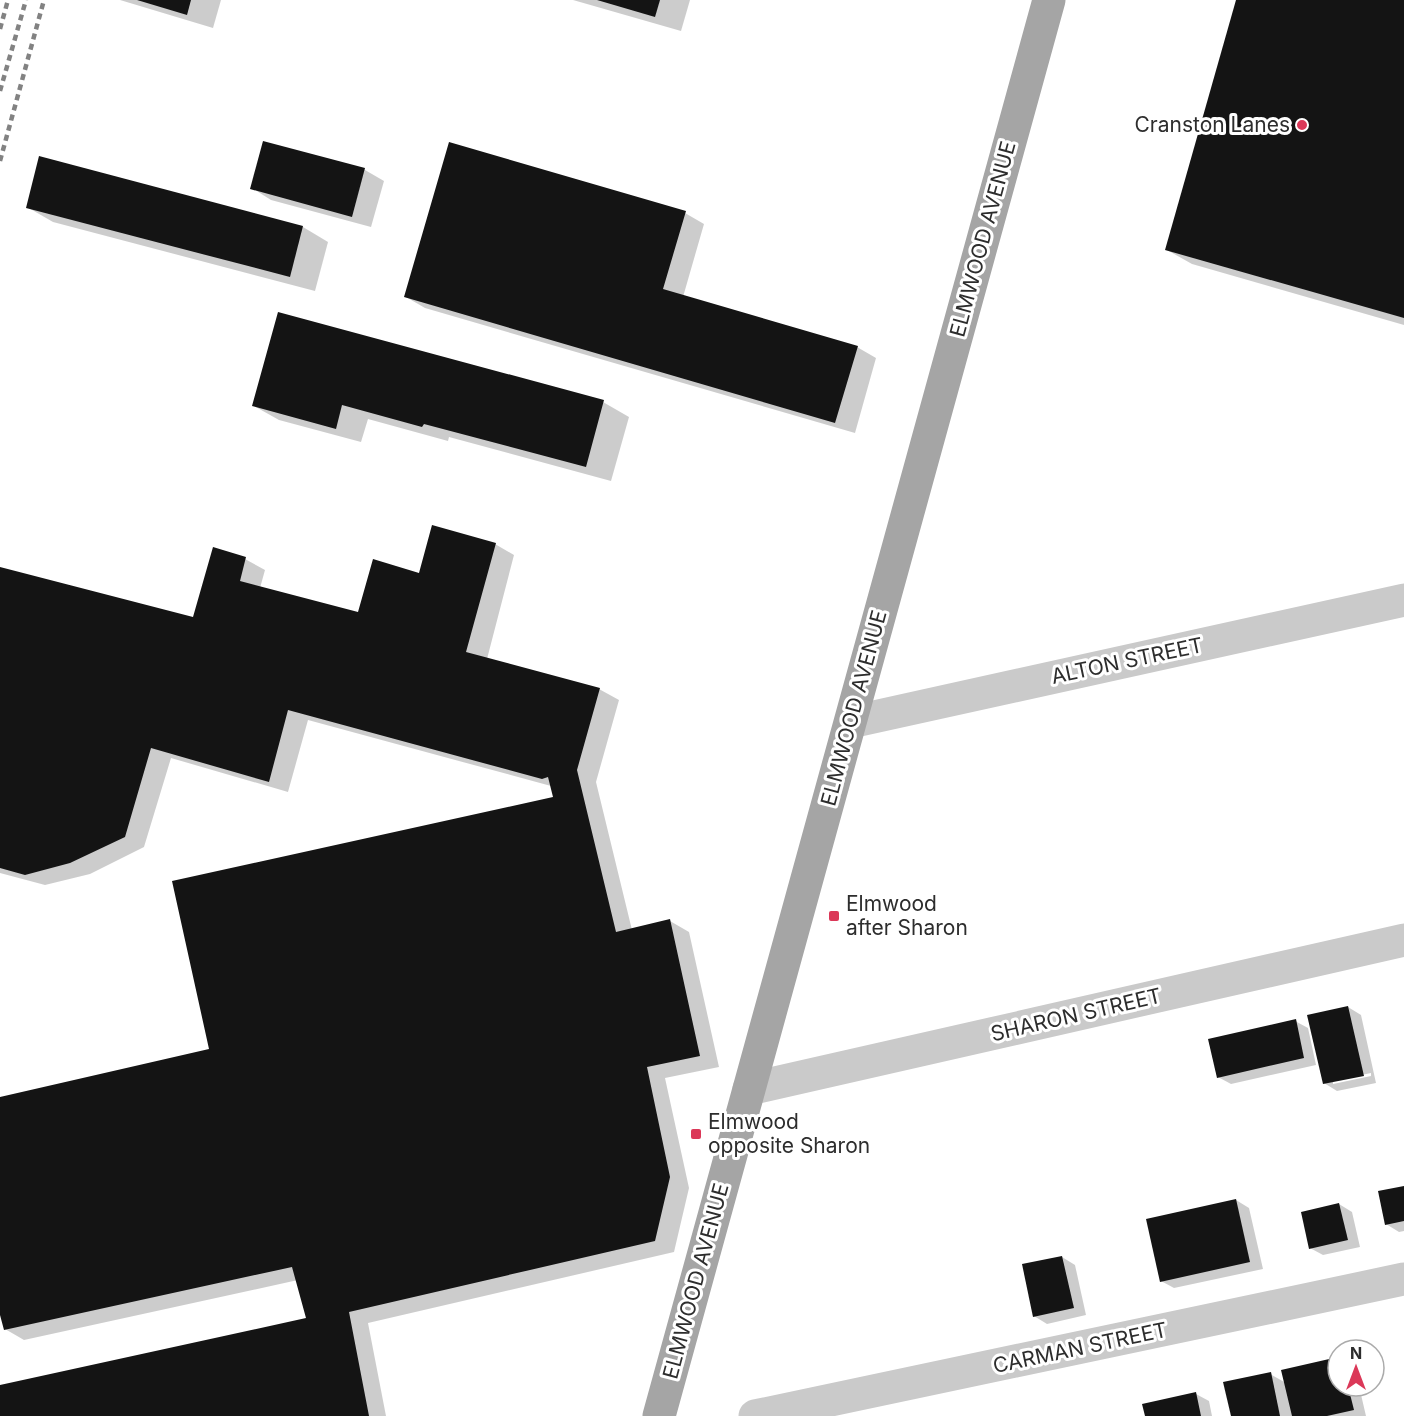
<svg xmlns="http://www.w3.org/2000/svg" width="1404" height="1416" viewBox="0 0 1404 1416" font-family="Inter,sans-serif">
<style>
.shadow{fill:#0003;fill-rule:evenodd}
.building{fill:#141414}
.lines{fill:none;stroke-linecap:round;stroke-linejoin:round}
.minor{stroke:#cacaca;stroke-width:33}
.major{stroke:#a5a5a5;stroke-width:33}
.rail{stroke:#828282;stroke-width:4.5;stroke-dasharray:6 4.5;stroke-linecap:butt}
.poi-dot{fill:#db3858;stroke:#fff;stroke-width:2}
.labels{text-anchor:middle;stroke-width:6;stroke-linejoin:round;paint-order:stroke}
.poi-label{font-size:21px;fill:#2d2d2d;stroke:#fff;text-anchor:start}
.street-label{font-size:21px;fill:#2d2d2d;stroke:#fff}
</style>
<rect width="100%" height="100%" fill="#fff"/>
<!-- shadow -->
<g class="shadow">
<polygon points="120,0 221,0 213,28"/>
<polygon points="573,0 690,0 681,31"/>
<polygon points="1238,0 1404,0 1404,325 1192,264 1167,250"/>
<polygon points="264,143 365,170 384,181 371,227 271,200 252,188"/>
<polygon points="27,207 303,227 328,242 315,291 53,222"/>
<polygon points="685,213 704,224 683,297 857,347 876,358 855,433 425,308 406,297"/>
<polygon points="603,402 629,417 611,481 449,437 448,441 368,419 361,442 279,420 254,406"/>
<polygon points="495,544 514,555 487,659 599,689 619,700 596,782 632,930 670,921 689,932 719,1067 665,1078 689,1188 674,1252 368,1323 386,1416 0,1416 0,1387 308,1319 298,1280 24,1340 5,1329 0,1309 0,1099 211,1050 554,798 551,786 308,720 288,792 171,758 144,847 90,874 45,885 0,873 0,569 194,619 245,559 265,570 260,588 359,614 420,574"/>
<path d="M1348,1007l13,8 15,68 -39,8 -13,-8zM1371,1073v3l-38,8v-3z"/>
<polygon points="1295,1021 1308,1028 1316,1065 1231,1084 1218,1077"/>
<polygon points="1404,1187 1404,1231 1399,1232 1386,1224"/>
<polygon points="1236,1200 1249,1208 1263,1269 1174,1288 1161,1281"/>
<polygon points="1339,1204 1352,1212 1360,1247 1323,1255 1310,1248"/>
<polygon points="1062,1257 1075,1265 1086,1315 1047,1324 1034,1316"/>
<polygon points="1338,1359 1338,1386 1359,1386 1366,1416 1232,1416 1270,1374 1286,1383"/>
<polygon points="1196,1394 1209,1401 1212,1416 1146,1416"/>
</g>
<!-- building -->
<g class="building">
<polygon points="137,0 191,0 187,15"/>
<polygon points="597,0 660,0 655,17"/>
<polygon points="1236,0 1404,0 1404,318 1165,250"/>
<polygon points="263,141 365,168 352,217 250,189"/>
<polygon points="449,142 686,211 663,289 858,346 835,423 404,297"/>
<polygon points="39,156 303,226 290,277 26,208"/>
<polygon points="278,312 604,400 586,467 424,424 422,427 342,405 336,429 252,406"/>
<polygon points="432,525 496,543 466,652 600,688 577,770 616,932 670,919 700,1056 647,1067 670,1177 655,1241 349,1312 369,1416 0,1416 0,1385 306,1318 292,1267 4,1330 0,1315 0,1097 209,1049 172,881 553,797 548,777 542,779 288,710 269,782 151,748 125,837 70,863 25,875 0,868 0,567 193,617 213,547 246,557 240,581 358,612 373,559 419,573"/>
<polygon points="1348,1006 1364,1076 1323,1084 1307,1015"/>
<polygon points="1296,1019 1304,1058 1217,1078 1208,1039"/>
<polygon points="1404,1186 1404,1221 1385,1225 1378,1191"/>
<polygon points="1236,1199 1250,1262 1160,1282 1146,1219"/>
<polygon points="1339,1203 1348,1240 1309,1249 1301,1212"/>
<polygon points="1062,1256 1074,1308 1033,1317 1022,1264"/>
<polygon points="1338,1357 1338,1386 1348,1386 1354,1410 1327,1416 1292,1416 1281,1370"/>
<polygon points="1271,1372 1280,1416 1231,1416 1223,1382"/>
<polygon points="1196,1392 1201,1416 1145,1416 1142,1404"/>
</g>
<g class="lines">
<!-- minor -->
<g class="minor">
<polyline points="851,722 1404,600"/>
<polyline points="749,1089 1404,940"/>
<polyline points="755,1416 1404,1279"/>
</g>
<!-- major -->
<polyline class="major" points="659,1416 1049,0"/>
<!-- rail -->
<g class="rail">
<polyline points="0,29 8,0"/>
<polyline points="0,91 26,0"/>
<polyline points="0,161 44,0"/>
</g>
</g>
<!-- markers -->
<g class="poi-dot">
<circle cx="1302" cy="125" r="6"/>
<rect x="828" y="910" width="12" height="12" rx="3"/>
<rect x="690" y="1128" width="12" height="12" rx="3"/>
</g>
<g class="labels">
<!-- poi labels -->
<g class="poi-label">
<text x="1290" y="132" text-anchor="end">Cranston Lanes</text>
<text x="846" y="911">Elmwood<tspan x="846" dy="24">after Sharon</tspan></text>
<text x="708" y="1129">Elmwood<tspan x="708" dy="24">opposite Sharon</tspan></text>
</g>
<!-- street labels -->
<g class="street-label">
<text transform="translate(983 239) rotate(-75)" y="7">ELMWOOD AVENUE</text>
<text transform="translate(1127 661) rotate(-12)" y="7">ALTON STREET</text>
<text transform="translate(854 708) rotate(-75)" y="7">ELMWOOD AVENUE</text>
<text transform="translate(1076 1015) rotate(-13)" y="7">SHARON STREET</text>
<text transform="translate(696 1281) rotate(-75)" y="7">ELMWOOD AVENUE</text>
<text transform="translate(1080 1348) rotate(-12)" y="7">CARMAN STREET</text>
</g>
</g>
<!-- north arrow -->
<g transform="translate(1356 1368)"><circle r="28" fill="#ffffff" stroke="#ababab" stroke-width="1.5"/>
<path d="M0-4.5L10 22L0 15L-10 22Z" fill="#db3858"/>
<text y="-9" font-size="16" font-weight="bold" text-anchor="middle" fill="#2d2d2d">N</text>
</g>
</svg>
